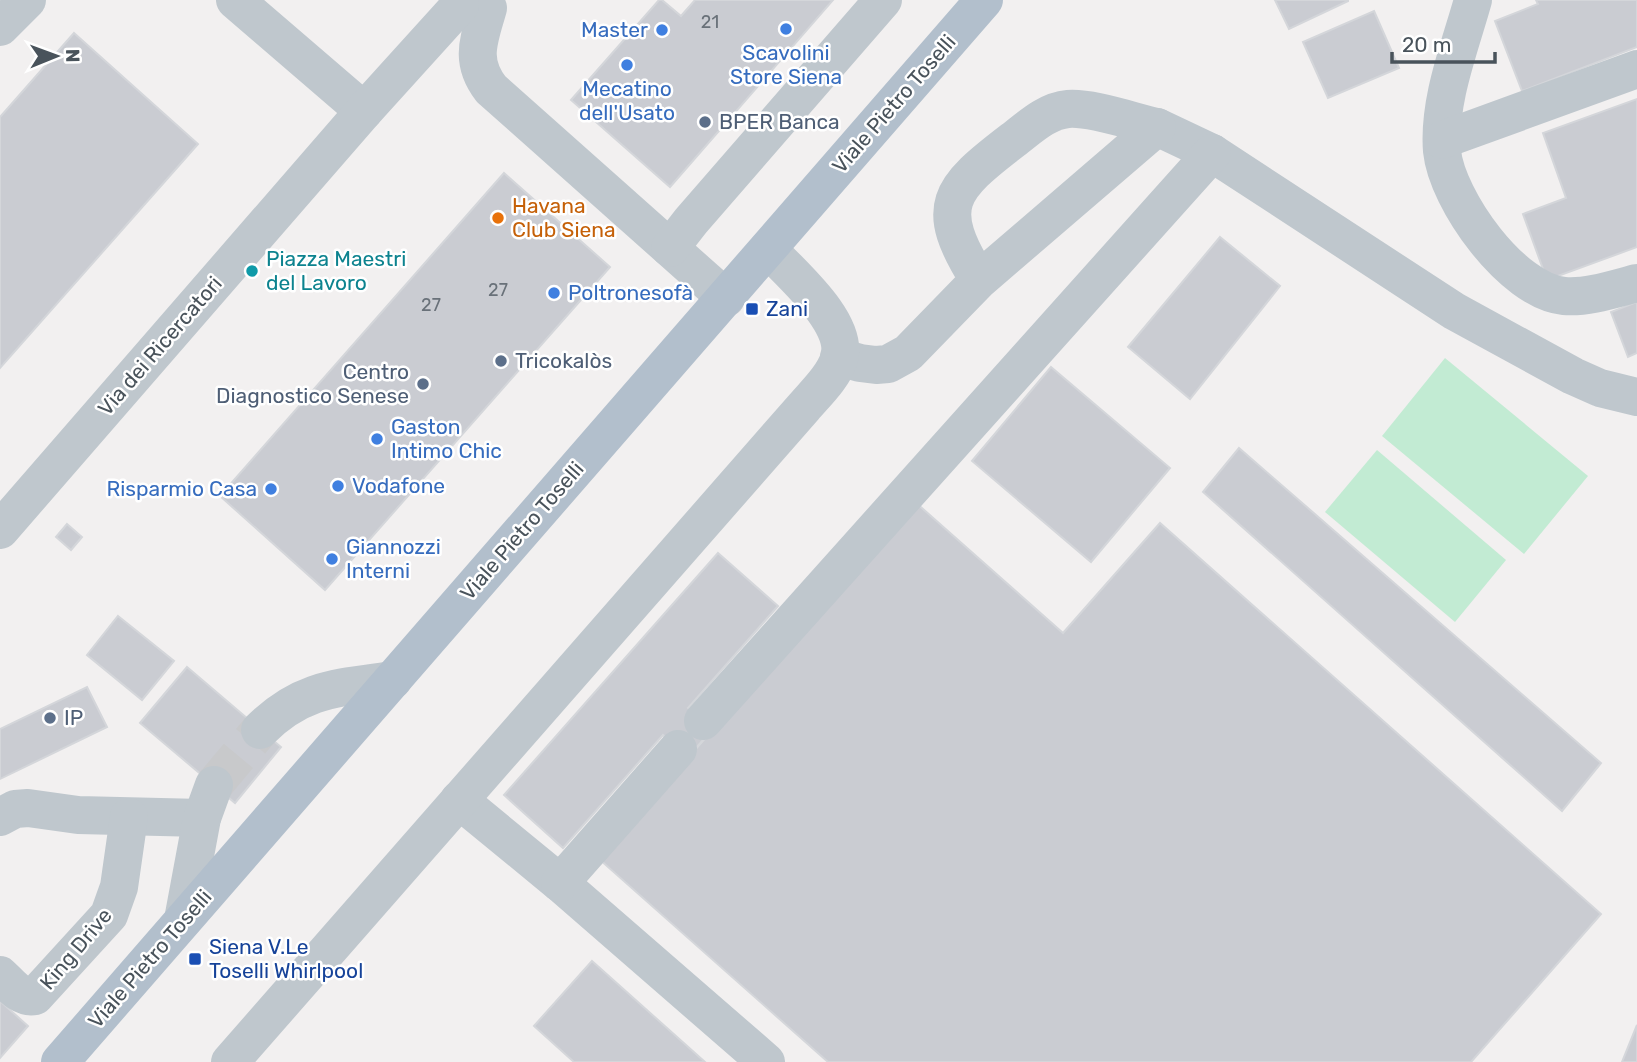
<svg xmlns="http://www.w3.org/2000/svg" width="1637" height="1062" viewBox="0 0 1637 1062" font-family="Rubik,sans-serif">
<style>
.green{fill:#c2ebd3}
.building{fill:#caccd2;stroke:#d4d6da;stroke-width:2}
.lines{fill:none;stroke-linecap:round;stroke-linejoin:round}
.minor-tunnel{stroke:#c8c9cb;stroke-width:38;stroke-dasharray:38 19;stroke-linecap:butt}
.minor{stroke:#bfc7cd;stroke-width:38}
.major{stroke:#b2bfcc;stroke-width:38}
.shop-dot{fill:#3f7fe0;stroke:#fff;stroke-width:2.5}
.service-dot{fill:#5c6f8a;stroke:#fff;stroke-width:2.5}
.food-dot{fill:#e8710a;stroke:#fff;stroke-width:2.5}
.culture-dot{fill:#0f9aa8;stroke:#fff;stroke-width:2.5}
.transit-dot{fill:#1a4fb4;stroke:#fff;stroke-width:2.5}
.labels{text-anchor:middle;stroke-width:5;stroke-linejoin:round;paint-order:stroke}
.number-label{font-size:18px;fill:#697179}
.shop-label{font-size:21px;fill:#366cbe;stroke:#fff;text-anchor:start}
.street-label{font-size:21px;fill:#49535b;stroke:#fff}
.service-label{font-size:21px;fill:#4e5e75;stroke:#fff;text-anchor:start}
.food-label{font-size:21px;fill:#c56008;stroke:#fff;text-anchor:start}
.culture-label{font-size:21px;fill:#0d838f;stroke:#fff;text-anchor:start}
.transit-label{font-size:21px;fill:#164399;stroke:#fff;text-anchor:start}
</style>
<rect width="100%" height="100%" fill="#f2f0f0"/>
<!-- green -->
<g class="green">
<polygon points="1445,358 1588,476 1524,554 1382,436"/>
<polygon points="1377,450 1506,560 1455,622 1325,512"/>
</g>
<!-- building -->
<g class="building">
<polygon points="659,0 662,0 681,16 695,0 833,0 670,187 571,100"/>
<polygon points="1275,0 1348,0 1348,1 1289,29"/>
<polygon points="1536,0 1637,0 1637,47 1522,91 1495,21 1538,4"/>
<polygon points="1374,11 1399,68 1328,98 1303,42"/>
<polygon points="74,33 198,144 0,368 0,117"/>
<polygon points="1637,99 1637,247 1547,280 1523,214 1566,198 1543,133"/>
<polygon points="504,173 610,267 325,590 220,496"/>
<polygon points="1220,237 1280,286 1190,399 1128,347"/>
<polygon points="1637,302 1637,353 1628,357 1611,312"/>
<polygon points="1051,367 1170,468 1091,562 972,461"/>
<polygon points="1239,448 1601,763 1562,811 1203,492"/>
<polygon points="914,501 1063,633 1160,523 1601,914 1471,1062 828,1062 599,859"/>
<polygon points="67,524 82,537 71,550 56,537"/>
<polygon points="718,553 778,606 688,708 712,730 688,757 663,735 563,848 504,795"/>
<polygon points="118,616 174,661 142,700 87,655"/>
<polygon points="187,667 281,747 235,803 140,723"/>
<polygon points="87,687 107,727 0,779 0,729"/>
<polygon points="592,961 705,1062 574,1062 534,1026"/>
<polygon points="0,1001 28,1026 0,1058"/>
<polygon points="1637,1025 1637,1062 1622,1062"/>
</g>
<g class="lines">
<!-- minor-tunnel -->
<polyline class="minor-tunnel" points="214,785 260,730"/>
<!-- minor -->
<g class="minor">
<polyline points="235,0 364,111"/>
<path d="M1473,0c-13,47 -35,101 -31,151 5,49 70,140 122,145 23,2 50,-7 73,-13"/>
<path d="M488,8c-9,32 -19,52 3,81l235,209"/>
<polyline points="0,27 27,0"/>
<polyline points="1157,127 1212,153 1454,311 1573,376 1600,388 1637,397"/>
<polyline points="1442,140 1637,69"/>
<polyline points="670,248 691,221 883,0"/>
<path d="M839,357l21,6 16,2 12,-1 20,-11 71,-73 178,-153c-23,-5 -66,-20 -89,-18 -22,2 -39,19 -55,31 -64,49 -81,66 -34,140"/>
<polyline points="0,530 364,111 460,5"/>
<polyline points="703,721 1212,153"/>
<path d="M260,730c42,-42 78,-42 133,-50"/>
<polyline points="459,800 560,883 766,1062"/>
<polyline points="0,817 15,809 28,808 78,815 202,818"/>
<polyline points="560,883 678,749"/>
<polyline points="183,920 202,818 214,785"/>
<path d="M0,975c10,9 20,24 35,21l74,-81 10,-28 10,-70"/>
<path d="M230,1062l574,-655c12,-14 29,-30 35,-48 11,-36 -49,-86 -71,-110"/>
</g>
<!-- major -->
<polyline class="major" points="60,1062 984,0"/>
</g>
<!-- markers -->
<g class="shop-dot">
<circle cx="786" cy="29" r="7"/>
<circle cx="662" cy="30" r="7"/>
<circle cx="627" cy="65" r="7"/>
<circle cx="554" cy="293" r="7"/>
<circle cx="377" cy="439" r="7"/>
<circle cx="338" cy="486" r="7"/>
<circle cx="271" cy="489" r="7"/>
<circle cx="332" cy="559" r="7"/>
</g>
<g class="service-dot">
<circle cx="705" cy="122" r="7"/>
<circle cx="501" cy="361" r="7"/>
<circle cx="423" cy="384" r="7"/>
<circle cx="50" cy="718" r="7"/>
</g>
<circle class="food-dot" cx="498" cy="218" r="7"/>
<circle class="culture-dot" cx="252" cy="271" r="7"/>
<g class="transit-dot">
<rect x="745" y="302" width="14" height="14" rx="3.5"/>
<rect x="188" y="952" width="14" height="14" rx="3.5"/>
</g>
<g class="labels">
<!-- number labels -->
<g class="number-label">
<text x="710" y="28">21</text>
<text x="498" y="296">27</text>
<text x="431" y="311">27</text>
</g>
<!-- shop labels -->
<g class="shop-label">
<text x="648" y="37" text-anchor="end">Master</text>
<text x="786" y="60" text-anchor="middle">Scavolini<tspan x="786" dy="24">Store Siena</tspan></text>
<text x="627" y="96" text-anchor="middle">Mecatino<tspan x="627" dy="24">dell'Usato</tspan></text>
<text x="568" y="300">Poltronesofà</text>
<text x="391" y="434">Gaston<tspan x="391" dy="24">Intimo Chic</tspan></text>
<text x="352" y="493">Vodafone</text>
<text x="257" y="496" text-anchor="end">Risparmio Casa</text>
<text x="346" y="554">Giannozzi<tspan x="346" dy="24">Interni</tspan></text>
</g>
<!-- street labels -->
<g class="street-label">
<text transform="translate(894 104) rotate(-49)" y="7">Viale Pietro Toselli</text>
<text transform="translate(160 346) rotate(-49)" y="7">Via dei Ricercatori</text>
<text transform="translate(522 531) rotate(-49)" y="7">Viale Pietro Toselli</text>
<text transform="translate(76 949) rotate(-50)" y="7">King Drive</text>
<text transform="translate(150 959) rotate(-49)" y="7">Viale Pietro Toselli</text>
</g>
<!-- service labels -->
<g class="service-label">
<text x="719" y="129">BPER Banca</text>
<text x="515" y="368">Tricokalòs</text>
<text x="409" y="379" text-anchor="end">Centro<tspan x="409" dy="24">Diagnostico Senese</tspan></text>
<text x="64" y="725">IP</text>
</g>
<!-- food labels -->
<g class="food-label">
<text x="512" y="213">Havana<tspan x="512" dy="24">Club Siena</tspan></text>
</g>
<!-- culture labels -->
<g class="culture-label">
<text x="266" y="266">Piazza Maestri<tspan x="266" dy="24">del Lavoro</tspan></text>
</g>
<!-- transit labels -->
<g class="transit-label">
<text x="766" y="316">Zani</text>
<text x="209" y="954">Siena V.Le<tspan x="209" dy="24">Toselli Whirlpool</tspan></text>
</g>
</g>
<!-- north arrow -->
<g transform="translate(56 56) rotate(89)" stroke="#ffffff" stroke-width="5" paint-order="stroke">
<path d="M0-5L12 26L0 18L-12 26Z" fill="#49535b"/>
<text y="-10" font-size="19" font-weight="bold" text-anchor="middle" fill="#49535b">N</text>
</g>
<!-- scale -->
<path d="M1392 52v10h103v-10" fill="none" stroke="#49535b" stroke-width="3.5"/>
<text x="1402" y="52" font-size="21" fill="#49535b" stroke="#ffffff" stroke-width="5" paint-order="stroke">20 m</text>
</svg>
